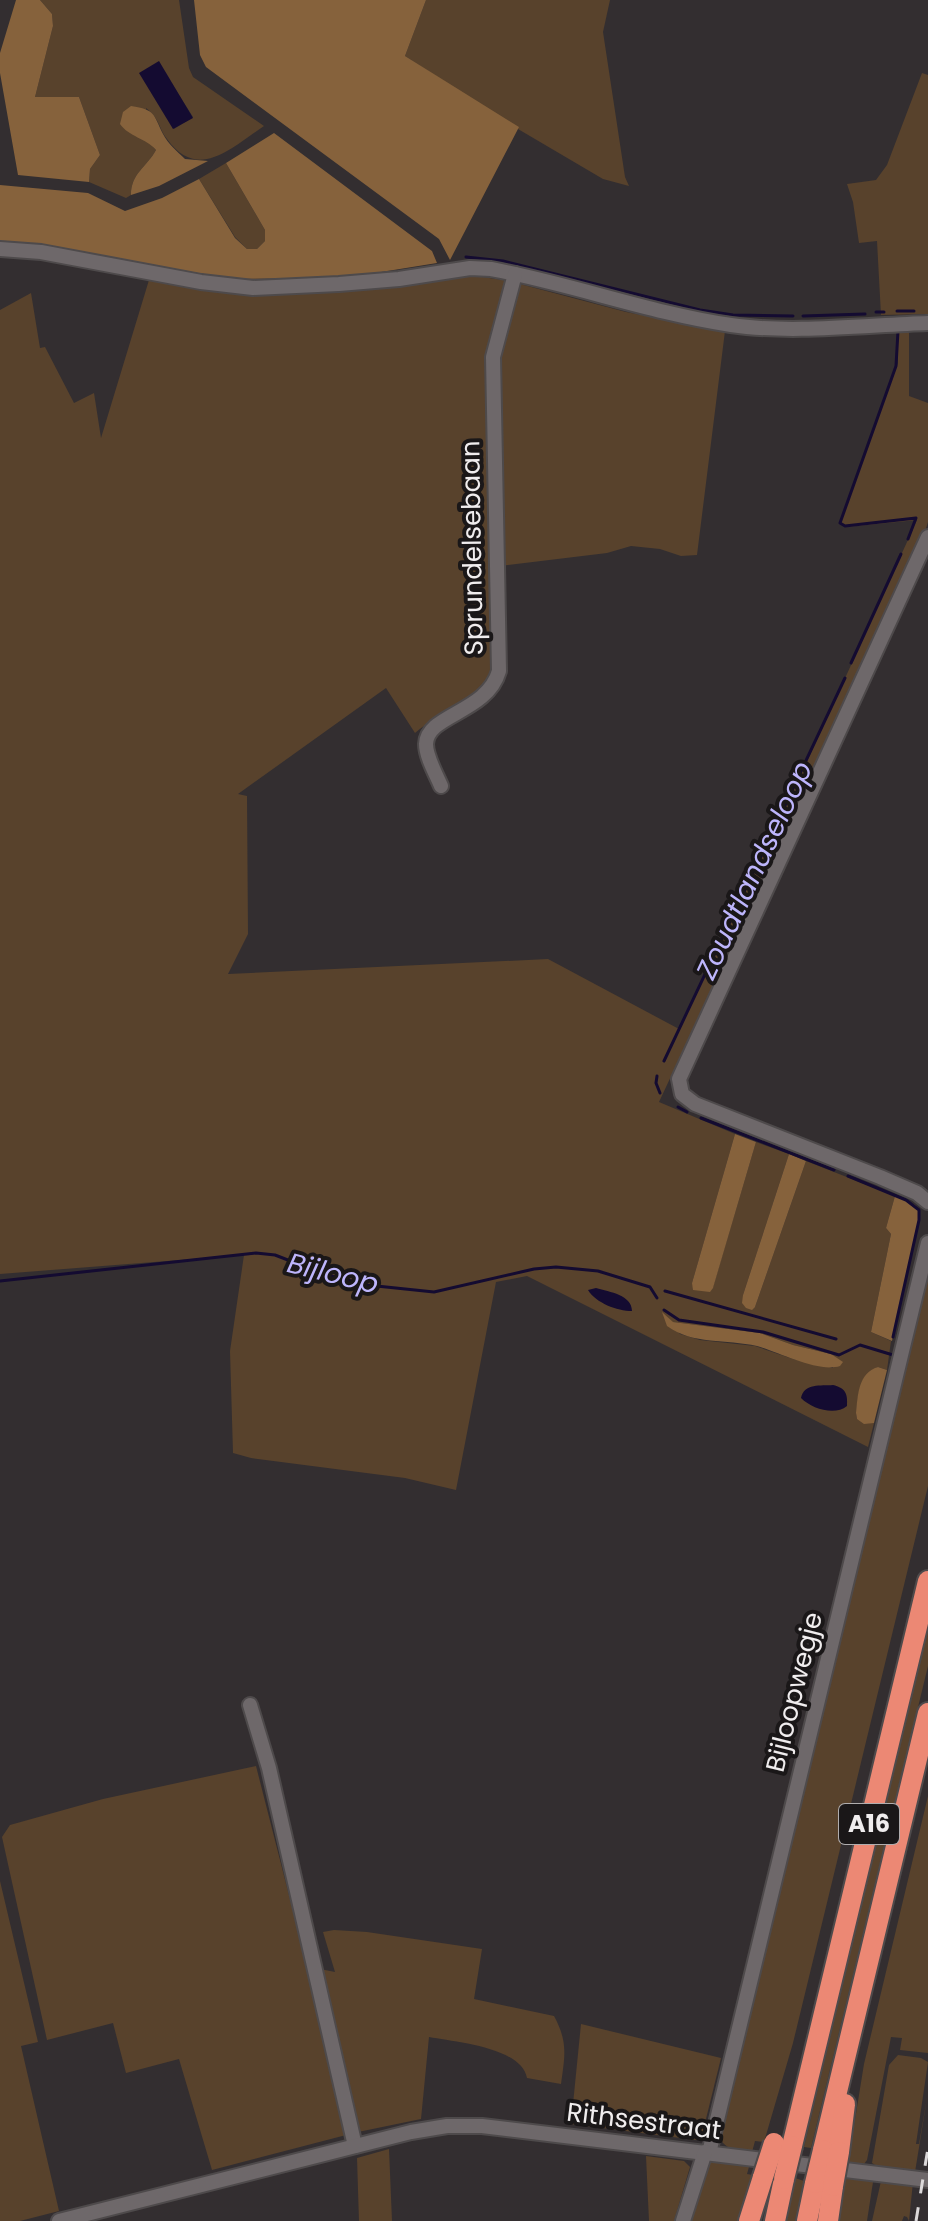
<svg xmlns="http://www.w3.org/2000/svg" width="928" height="2221" viewBox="0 0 928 2221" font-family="Poppins,sans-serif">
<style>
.green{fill:#58422c;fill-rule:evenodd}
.forest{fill:#86623c}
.water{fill:#140b31}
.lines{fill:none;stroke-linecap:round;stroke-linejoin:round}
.stream{stroke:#140b31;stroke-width:3}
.minor-casing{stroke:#4e4a4b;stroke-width:18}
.highway-casing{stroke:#4e4a4b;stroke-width:24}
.minor{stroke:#6e686a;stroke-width:14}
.highway{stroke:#ec8874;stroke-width:20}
.rail{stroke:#dcd9da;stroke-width:3;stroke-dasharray:14 14;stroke-linecap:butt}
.highway-bridge-casing{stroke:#4e4a4b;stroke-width:24;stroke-linecap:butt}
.highway-bridge{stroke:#ec8874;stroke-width:20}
.labels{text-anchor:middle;stroke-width:8;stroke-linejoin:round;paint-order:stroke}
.shield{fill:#1a1718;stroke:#b0adae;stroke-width:2}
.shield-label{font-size:24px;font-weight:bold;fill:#f0edee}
.street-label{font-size:26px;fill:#f0edee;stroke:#1a1718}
.water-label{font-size:28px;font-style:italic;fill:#bdb5fc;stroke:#1a1718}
</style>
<rect width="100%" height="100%" fill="#332e30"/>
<!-- green -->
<g class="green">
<path d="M40,0h139l10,68 4,9 71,49c-33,22 -66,56 -97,13 -9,-12 -7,-20 -21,-31l3,34 7,8c-9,17 -25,23 -25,45l-5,3 -37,-16 1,-13 10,-14 -21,-58h-44l18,-71 -1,-12zM158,62l35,55 -19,12z"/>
<polygon points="426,0 610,0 603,32 625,177 629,186 603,179 518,129 405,56"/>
<polygon points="922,73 928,75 928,314 881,315 877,241 859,243 853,202 847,184 876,180 887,165"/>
<polygon points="226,163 265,230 265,241 257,249 247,249 235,237 199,179"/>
<path d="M476,276l33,5c-15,29 -19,58 -22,91l5,280c-1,10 1,23 -5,31 -14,22 -52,32 -72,50l-29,-45 -148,106 9,2 1,138 -20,40 320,-15 131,70 107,-221 131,-288 -70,7 -7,-5 58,-159 -1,-32 12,-1v66l19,7v119l-5,16 -264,564 76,32 -43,149 21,4 43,-145 33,12 -46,141 12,12 51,-146 89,35 -9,32 5,6 -20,98 20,9 -4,29 -9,-3c-20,10 -19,25 -22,46l1,6 17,4 -6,24 -341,-171 -31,6 -40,208 -51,-12 -154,-20 -18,-5 -3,-102 14,-96 -244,19v-964l31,-17 9,55 5,-1 29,56 20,-10 7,45 48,-158c38,6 77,15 117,15 71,0 140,-15 210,-19zM663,1313l9,9 88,11 33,12 38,9 2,14 -40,-9 -38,-13 -55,-6 -20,-6z"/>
<polygon points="520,284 626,312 725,331 697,555 681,556 660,549 631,546 607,553 500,566 496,371 512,293"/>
<path d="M928,1259v227l-135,557 -29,99 -9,-1 -3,11c-14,-2 -27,-1 -33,-16z"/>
<polygon points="928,1626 928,1666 811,2148 804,2147"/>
<polygon points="256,1766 350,2134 212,2170 179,2059 126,2073 113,2023 47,2040 2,1837 10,1825 103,1799"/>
<polygon points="928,1796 928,2053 900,2050 902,2038 891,2037 867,2160 864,2164 848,2163 864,2064"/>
<polygon points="0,1881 38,2042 21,2046 59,2211 20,2221 0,2221"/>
<path d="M334,1930l33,2 115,17 -8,50 80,17c14,26 11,39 7,68l-34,-6c-6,-31 -72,-36 -98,-41l-8,82 -63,13 -43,-164 20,4 -12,-40z"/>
<polygon points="581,2024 721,2058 702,2135 696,2140 571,2124"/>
<polygon points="898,2055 921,2058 928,2062 916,2144 919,2144 928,2092 915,2172 880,2168 872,2163 889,2065"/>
<polygon points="389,2149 392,2221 359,2221 357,2158"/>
<polygon points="646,2156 684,2161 690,2167 674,2221 649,2221"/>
<polygon points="715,2160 750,2163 747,2174 753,2175 739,2221 687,2221 707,2164"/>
<polygon points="845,2175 872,2180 873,2182 867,2221 834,2221"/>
<polygon points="795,2178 804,2181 795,2221 785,2221"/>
<polygon points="881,2181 913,2182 909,2221 907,2217 904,2216 902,2221 872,2221"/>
</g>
<!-- forest -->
<g class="forest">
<polygon points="16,0 40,0 52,14 53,26 35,97 79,97 100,155 90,169 89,182 18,175 0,73 0,53"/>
<polygon points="194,0 426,0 405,56 519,127 450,260 439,239 206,67 200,55"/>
<path d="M131,106c25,4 22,8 32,28 5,10 14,17 22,25l23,2 -49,25 -28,9c0,-22 16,-28 25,-45 -10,-12 -27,-13 -36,-26l3,-12z"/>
<polygon points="274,133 432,251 437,263 344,278 232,279 62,249 0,244 0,185 88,193 125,211 162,198 199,179 235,238 247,249 257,249 265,241 265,230 226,163"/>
<polygon points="735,1134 756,1142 713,1288 710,1292 693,1290 692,1283"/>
<polygon points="789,1154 806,1161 755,1307 752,1310 746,1308 742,1303 743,1295"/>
<polygon points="895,1196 915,1205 920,1212 892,1341 871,1332 891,1234 886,1228"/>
<path d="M662,1312l11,10 87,11 33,12 38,9 12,8 -3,4c-22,7 -61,-14 -83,-20 -31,-7 -64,-1 -90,-20z"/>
<path d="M878,1367l9,3 -13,53 -10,1 -7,-5 -1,-6c2,-18 2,-40 22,-46z"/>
</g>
<!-- water -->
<g class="water">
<polygon points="159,61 193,118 173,129 139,73"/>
<path d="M596,1288c14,4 36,7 36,23 -15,0 -36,-8 -44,-21z"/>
<path d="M833,1385c12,3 15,8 14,21 -12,10 -35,3 -46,-8 3,-15 20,-12 32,-13z"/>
</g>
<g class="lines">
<!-- stream -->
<g class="stream">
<polyline points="466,257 503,261 700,310 733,315 793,316"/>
<polyline points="897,311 914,311"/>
<polyline points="876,312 884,312"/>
<polyline points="803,316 865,314"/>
<polyline points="898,331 896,366 840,523 845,526 916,518 908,539"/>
<polyline points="851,663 901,554"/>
<polyline points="664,1061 845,678"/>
<polyline points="657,1076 656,1083 660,1093"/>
<polyline points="678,1107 687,1112"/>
<polyline points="701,1118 834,1170"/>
<polyline points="848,1176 906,1200 919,1210 919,1220 893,1337"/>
<polyline points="0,1281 256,1253 275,1255 324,1274 367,1285 434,1292 534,1269 556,1267 598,1271 650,1287 657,1298"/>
<polyline points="665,1291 836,1339"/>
<polyline points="664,1310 679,1320 763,1332 839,1355 860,1345 893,1355"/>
</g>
<defs>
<g id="minor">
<path d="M0,249l41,3 160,30 52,6 86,-4 60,-5 71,-11 21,1c81,15 159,44 240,56 59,9 136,0 197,-2"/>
<polyline points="928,537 679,1079 682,1094 695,1104 880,1177 917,1193 928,1202"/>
<path d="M441,786c-5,-12 -15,-29 -15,-42 1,-30 61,-31 73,-73l-6,-314 22,-83"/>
<polyline points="250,1705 269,1768 355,2146"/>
<polyline points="709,2153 928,1243"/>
<polyline points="59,2221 411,2132 447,2126 482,2126 928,2180"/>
<polyline points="683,2221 705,2152"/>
</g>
<g id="highway">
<polyline points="792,2146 928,1581"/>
<polyline points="823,2150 928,1713"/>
<polyline points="839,2152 845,2104"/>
<polyline points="749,2221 763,2177"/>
<polyline points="775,2221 784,2179"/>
<polyline points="807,2221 815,2183"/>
<polyline points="828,2221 833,2186"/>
</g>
</defs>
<!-- minor casing -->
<use href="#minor" class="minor-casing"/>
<!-- highway casing -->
<use href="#highway" class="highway-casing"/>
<!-- minor -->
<use href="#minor" class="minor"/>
<!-- highway -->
<use href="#highway" class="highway"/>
<!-- rail -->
<polyline class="rail" points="916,2221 928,2148"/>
<defs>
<g id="highway-bridge">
<polyline points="763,2177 774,2143"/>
<polyline points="784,2179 792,2146"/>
<polyline points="815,2183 823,2150"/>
<polyline points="833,2186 839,2152"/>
</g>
</defs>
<!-- highway-bridge casing -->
<use href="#highway-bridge" class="highway-bridge-casing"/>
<!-- highway-bridge -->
<use href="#highway-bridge" class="highway-bridge"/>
</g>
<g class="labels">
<!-- shield labels -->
<rect class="shield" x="839" y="1804" width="60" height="40" rx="6"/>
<g class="shield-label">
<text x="869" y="1832">A16</text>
</g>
<!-- street labels -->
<g class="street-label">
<text transform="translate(472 548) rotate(-91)" y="9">Sprundelsebaan</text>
<text transform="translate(794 1692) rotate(-76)" y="9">Bijloopwegje</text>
<text transform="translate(644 2121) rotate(7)" y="9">Rithsestraat</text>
</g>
<!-- water labels -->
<g class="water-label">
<text transform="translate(754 870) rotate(-65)" y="10">Zoudtlandseloop</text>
<text transform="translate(333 1273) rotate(14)" y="10">Bijloop</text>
</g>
</g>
</svg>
